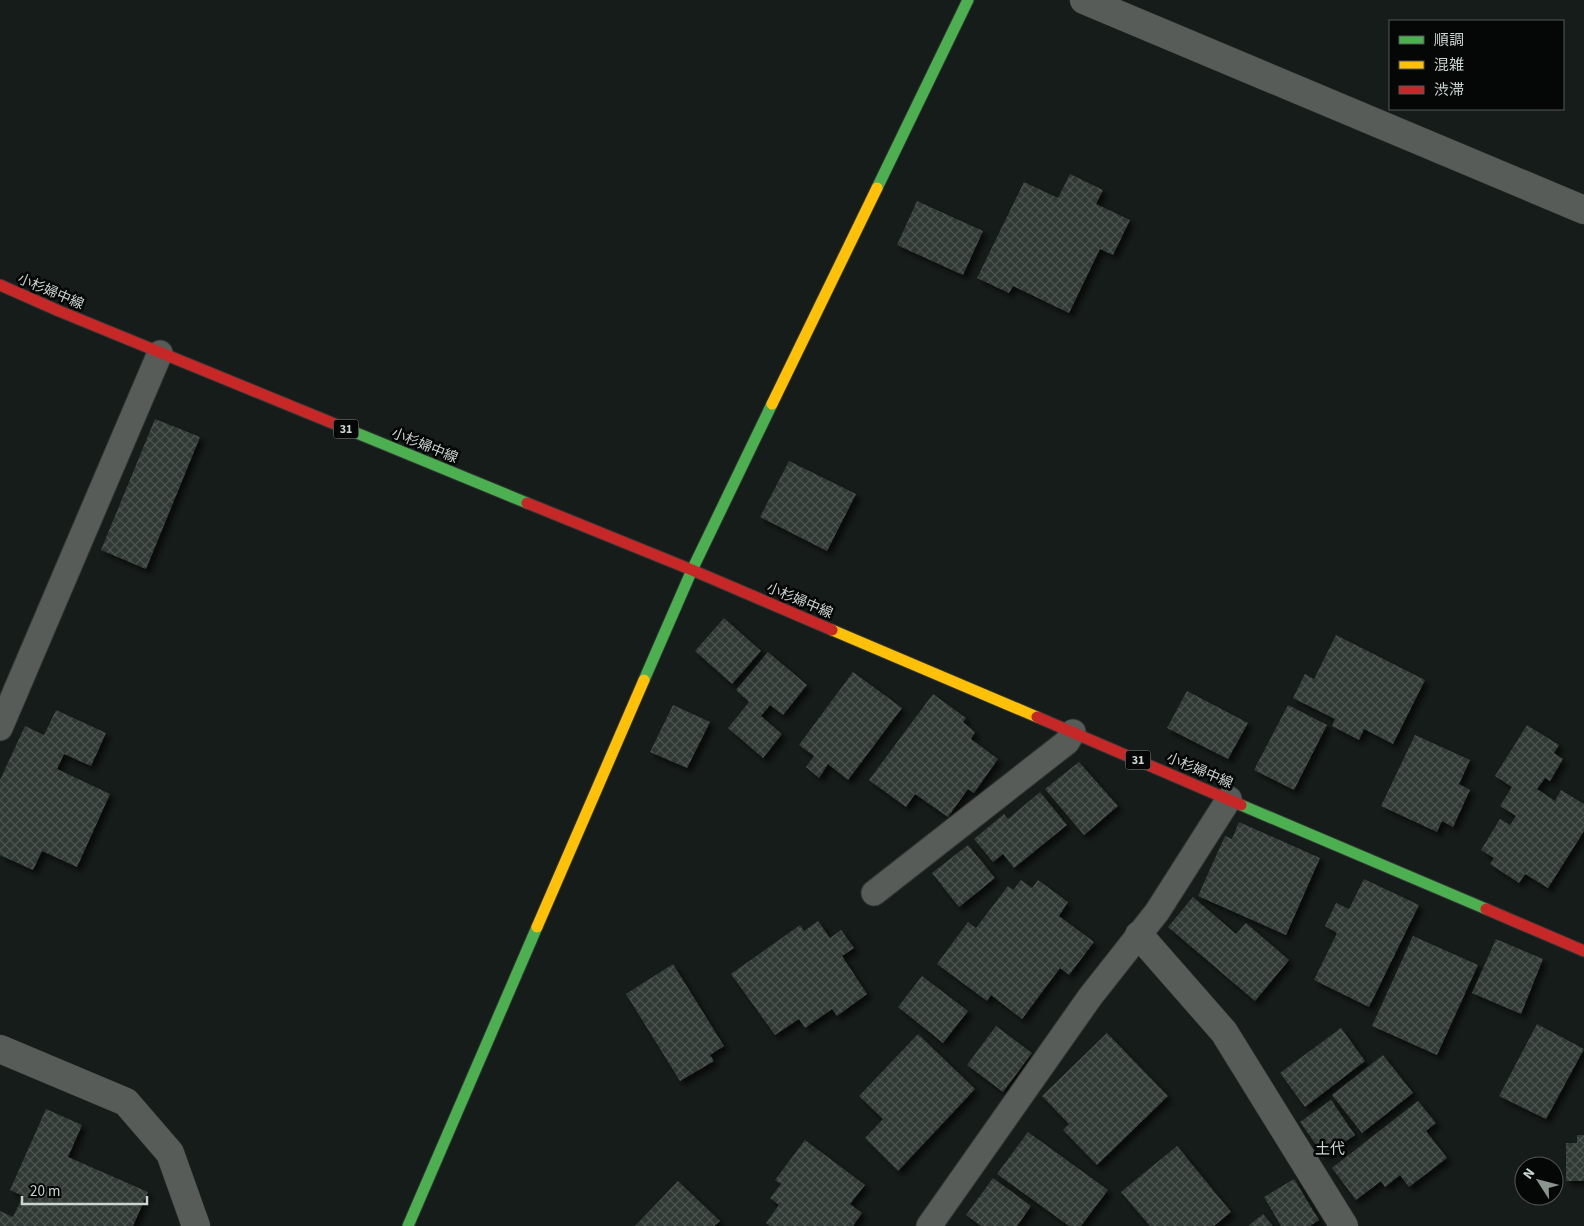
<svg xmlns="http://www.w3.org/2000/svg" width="1584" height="1226" viewBox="0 0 1584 1226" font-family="'Source Sans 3','Noto Sans JP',sans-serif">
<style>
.building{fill:url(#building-cross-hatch);filter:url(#shadow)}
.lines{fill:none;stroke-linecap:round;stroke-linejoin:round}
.lane-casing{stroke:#323735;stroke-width:27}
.street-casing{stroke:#323735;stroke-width:29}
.fast-casing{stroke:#323735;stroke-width:13}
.slow-casing{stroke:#323735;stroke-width:13}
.jam-casing{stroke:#323735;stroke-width:13}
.lane{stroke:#575c59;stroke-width:25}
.street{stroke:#575c59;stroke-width:28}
.fast{stroke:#4caf50;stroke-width:11}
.slow{stroke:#ffc107;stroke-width:11}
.jam{stroke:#c62828;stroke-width:11}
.labels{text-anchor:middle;stroke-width:5;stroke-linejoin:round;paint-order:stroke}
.shield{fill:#040706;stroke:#909693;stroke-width:1}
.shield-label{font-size:12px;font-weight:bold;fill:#ccd4d0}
.street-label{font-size:14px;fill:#ccd4d0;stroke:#040706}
.neighbourhood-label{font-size:15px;fill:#ccd4d0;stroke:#040706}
</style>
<defs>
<pattern id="building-cross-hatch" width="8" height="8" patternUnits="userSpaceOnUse" patternTransform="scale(1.25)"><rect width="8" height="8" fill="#313935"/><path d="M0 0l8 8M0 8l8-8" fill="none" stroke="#4e5551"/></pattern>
<filter id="shadow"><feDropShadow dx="4.5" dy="4.5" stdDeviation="2.5" flood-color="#0009"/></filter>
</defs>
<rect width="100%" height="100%" fill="#161c19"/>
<!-- building -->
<g class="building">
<polygon points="1070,174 1103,190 1096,204 1130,220 1113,255 1100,249 1069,313 1013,286 1009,293 977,278 1024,182 1058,198"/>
<polygon points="917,201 983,231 963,275 897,245"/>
<polygon points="155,419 200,437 146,569 101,550"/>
<polygon points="789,461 856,494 827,551 760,517"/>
<polygon points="724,618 761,651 732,684 695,651"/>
<polygon points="1336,635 1425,680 1393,744 1364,729 1359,740 1332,726 1335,719 1293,698 1305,674 1314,679"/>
<polygon points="768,652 807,685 783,715 770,705 761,716 782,734 763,758 728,728 749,702 736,690"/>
<polygon points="853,672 902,708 848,780 828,764 819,778 806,767 814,756 799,745"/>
<polygon points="1187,691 1248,723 1228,759 1167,728"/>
<polygon points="933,694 966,718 963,722 975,732 971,739 998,759 974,793 968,789 948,817 915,794 906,807 869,780"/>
<polygon points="673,705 710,722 687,768 650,752"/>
<polygon points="1288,705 1327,725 1294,790 1254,770"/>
<polygon points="56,710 106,733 91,766 64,754 57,769 110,794 77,867 42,851 33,870 0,855 0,780 25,726 44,735"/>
<polygon points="1527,725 1559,745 1554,753 1563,759 1550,781 1545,778 1537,789 1555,801 1561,790 1584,804 1584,831 1548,888 1525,874 1519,883 1490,864 1494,858 1481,850 1500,819 1510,825 1516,816 1500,806 1512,787 1495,776"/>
<polygon points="1415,735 1470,760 1459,784 1470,790 1453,827 1442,821 1437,832 1381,806"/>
<polygon points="1079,762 1118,806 1084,835 1045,789"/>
<polygon points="1040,792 1067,825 1014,868 1003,854 993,862 974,839 1004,814 1008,819"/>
<polygon points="1239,822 1320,858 1286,935 1198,896 1225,836 1232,839"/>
<polygon points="968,845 995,878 959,907 932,873"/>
<polygon points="1364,879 1419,905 1369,1007 1314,980 1337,933 1325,926 1336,903 1349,909"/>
<polygon points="1021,880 1032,888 1038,880 1068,902 1059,916 1094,942 1069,975 1060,968 1022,1019 991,995 987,1001 937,964 968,922 976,928 1008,886 1013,890"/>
<polygon points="1193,897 1236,934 1246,923 1289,960 1255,1001 1168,927"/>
<polygon points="818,921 830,938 841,930 854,948 842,956 867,994 837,1016 832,1009 805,1028 799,1019 775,1035 731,974 800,925 804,931"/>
<polygon points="1413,936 1478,965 1437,1055 1372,1026"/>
<polygon points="1496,939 1543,959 1521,1014 1472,993"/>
<polygon points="673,964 724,1046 710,1055 714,1061 680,1081 626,994"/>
<polygon points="922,976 968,1011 943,1043 898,1007"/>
<polygon points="1537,1024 1584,1049 1546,1119 1499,1096"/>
<polygon points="996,1026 1032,1053 1003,1092 967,1065"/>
<polygon points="1341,1028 1365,1061 1305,1107 1280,1073"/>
<polygon points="1107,1033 1168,1096 1097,1165 1063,1130 1069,1124 1042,1096"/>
<polygon points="918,1034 975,1089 898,1171 865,1138 883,1119 859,1096"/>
<polygon points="1383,1055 1413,1093 1362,1133 1332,1095"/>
<polygon points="1331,1100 1355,1135 1324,1156 1300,1122"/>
<polygon points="1418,1101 1436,1123 1426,1131 1447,1158 1409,1187 1400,1175 1385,1187 1381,1181 1356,1200 1332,1168"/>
<polygon points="46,1109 82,1125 68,1157 148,1192 133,1226 0,1226 0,1211 13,1217 23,1196 10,1190"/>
<polygon points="1028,1132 1108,1190 1081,1226 1069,1226 997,1174"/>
<polygon points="1577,1135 1584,1135 1584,1181 1566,1181 1566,1143 1577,1143"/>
<polygon points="805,1140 865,1185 850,1204 862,1213 853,1226 770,1226 766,1223 779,1205 770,1198 781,1184 775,1180"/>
<polygon points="1177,1146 1231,1212 1214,1226 1150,1226 1121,1192"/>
<polygon points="993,1178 1031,1206 1017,1226 981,1226 966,1215"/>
<polygon points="1294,1179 1319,1220 1310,1226 1281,1226 1264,1197"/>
<polygon points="678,1181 720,1221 714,1226 635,1226"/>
<polygon points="1263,1214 1273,1226 1248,1226"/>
</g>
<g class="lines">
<defs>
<g id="lane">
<polyline points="0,728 160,353"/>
<polyline points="874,893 1067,742 1073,732"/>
<polyline points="929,1226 1090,997 1157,912 1229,799"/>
</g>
<g id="street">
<polyline points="1084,0 1584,210"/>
<polyline points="1139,935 1224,1032 1344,1226"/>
<polyline points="0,1049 126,1102 170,1153 196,1226"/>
</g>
<g id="fast">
<polyline points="877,188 968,0"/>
<polyline points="342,427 527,503"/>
<polyline points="644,680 692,570 772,404"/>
<polyline points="1241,805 1486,909"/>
<polyline points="408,1226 537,927"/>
</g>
<g id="slow">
<polyline points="772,404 877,188"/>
<polyline points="832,630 1037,717"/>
<polyline points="537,927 644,680"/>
</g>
<g id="jam">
<polyline points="0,285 59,311 342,427"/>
<polyline points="527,503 692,570 832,630"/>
<polyline points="1037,717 1241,805"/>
<polyline points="1486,909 1584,951"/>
</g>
</defs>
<!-- lane casing -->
<use href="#lane" class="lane-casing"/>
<!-- street casing -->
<use href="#street" class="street-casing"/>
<!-- fast casing -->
<use href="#fast" class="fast-casing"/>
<!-- slow casing -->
<use href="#slow" class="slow-casing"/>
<!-- jam casing -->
<use href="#jam" class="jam-casing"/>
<!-- lane -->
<use href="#lane" class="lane"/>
<!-- street -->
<use href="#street" class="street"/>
<!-- fast -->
<use href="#fast" class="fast"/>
<!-- slow -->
<use href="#slow" class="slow"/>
<!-- jam -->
<use href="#jam" class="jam"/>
</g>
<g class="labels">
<!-- shield labels -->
<g class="shield">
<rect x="333.5" y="419.5" width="25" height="19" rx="4"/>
<rect x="1125.5" y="750.5" width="25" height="19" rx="4"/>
</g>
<g class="shield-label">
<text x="346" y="433">31</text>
<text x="1138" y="764">31</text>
</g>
<!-- street labels -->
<g class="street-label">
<text transform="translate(51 291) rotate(23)" y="5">小杉婦中線</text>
<text transform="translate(425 445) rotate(22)" y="5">小杉婦中線</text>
<text transform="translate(800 600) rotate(23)" y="5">小杉婦中線</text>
<text transform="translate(1200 770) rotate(23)" y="5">小杉婦中線</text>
</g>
<!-- neighbourhood labels -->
<g class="neighbourhood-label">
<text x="1330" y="1154">土代</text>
</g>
</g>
<!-- legend -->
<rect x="1389" y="20" width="175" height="90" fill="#040706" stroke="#545957"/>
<rect x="1399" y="36" width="25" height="8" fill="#4caf50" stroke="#545957"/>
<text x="1434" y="45" font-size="15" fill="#ccd4d0">順調</text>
<rect x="1399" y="61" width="25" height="8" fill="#ffc107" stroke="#545957"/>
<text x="1434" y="70" font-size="15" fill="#ccd4d0">混雑</text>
<rect x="1399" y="86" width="25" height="8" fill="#c62828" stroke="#545957"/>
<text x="1434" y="95" font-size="15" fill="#ccd4d0">渋滞</text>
<!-- north arrow -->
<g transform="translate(1539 1181) rotate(306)"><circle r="24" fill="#040706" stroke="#545957"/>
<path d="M0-4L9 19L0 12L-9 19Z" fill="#8c9490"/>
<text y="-8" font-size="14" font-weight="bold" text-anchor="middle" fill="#ccd4d0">N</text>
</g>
<!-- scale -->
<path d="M22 1196v8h125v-8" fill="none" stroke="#ccd4d0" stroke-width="2.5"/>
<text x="30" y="1196" font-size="15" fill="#ccd4d0" stroke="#040706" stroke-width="4" paint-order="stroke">20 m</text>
</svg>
